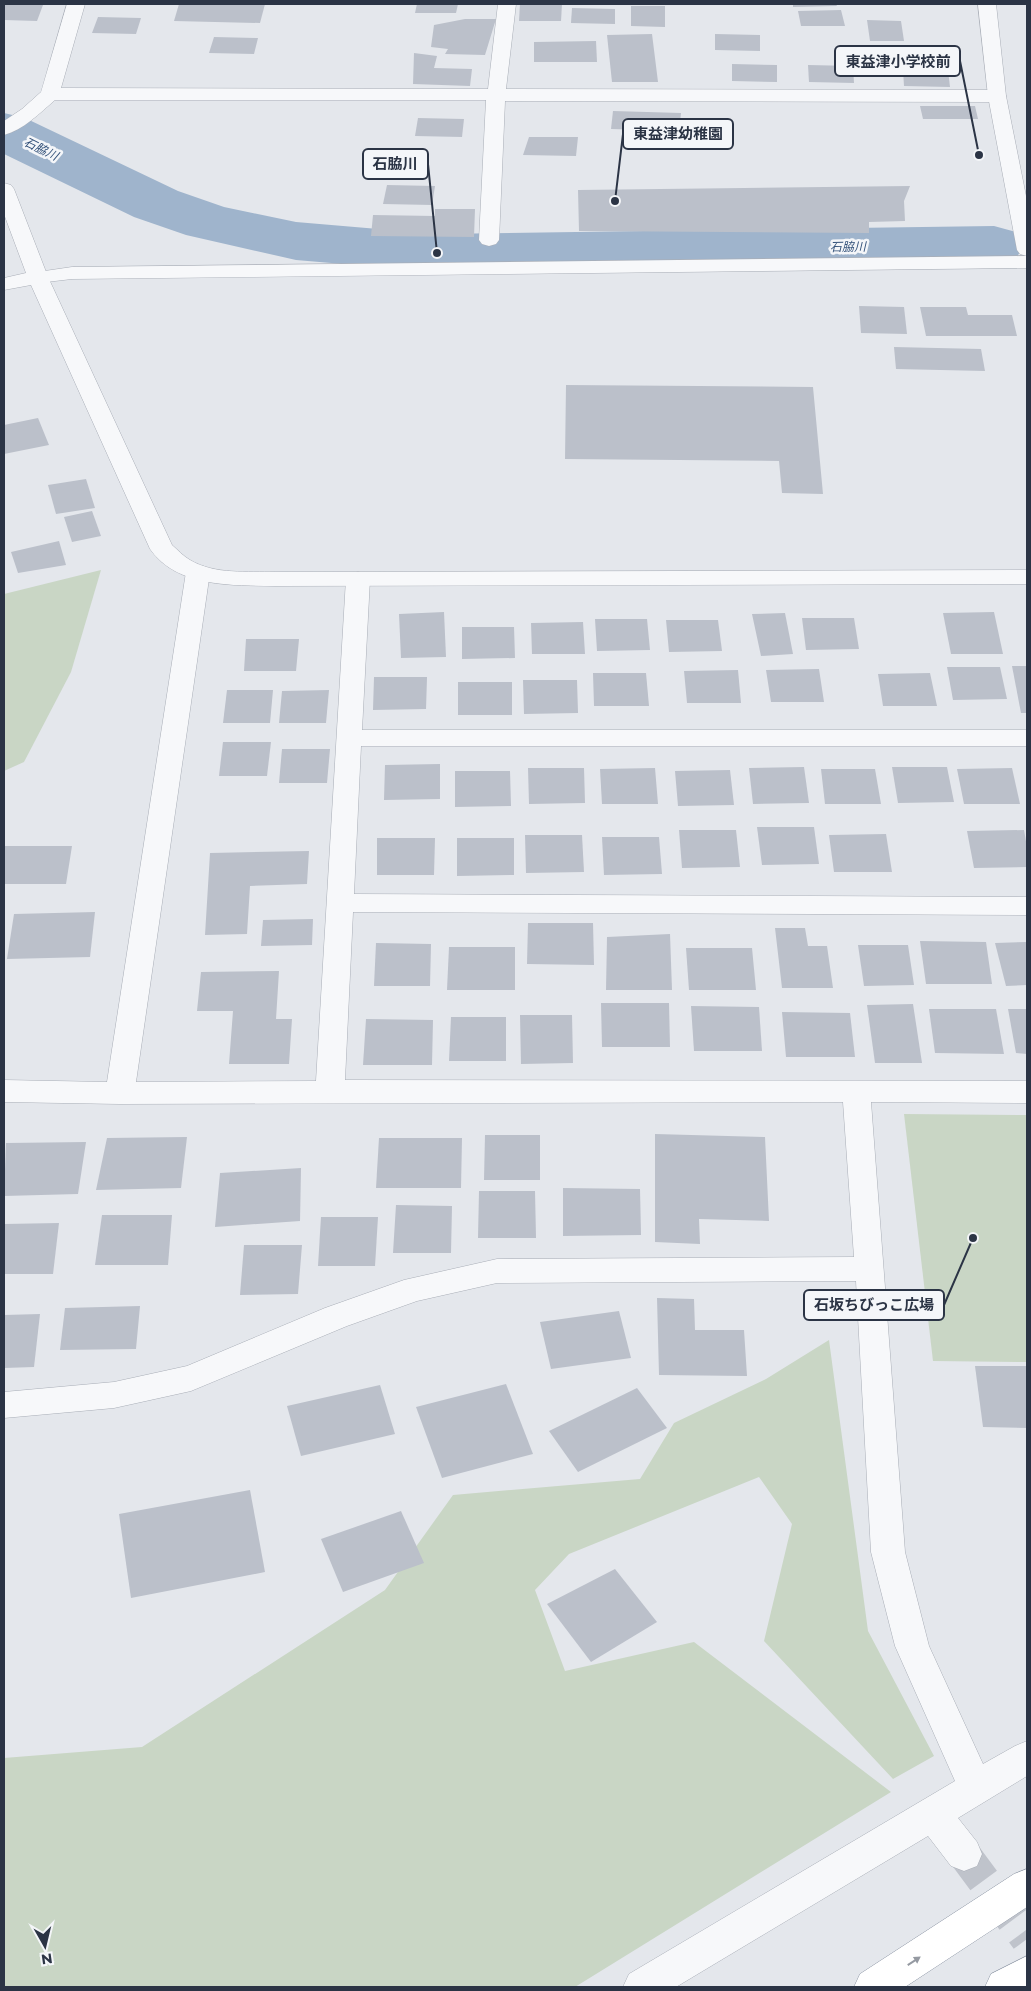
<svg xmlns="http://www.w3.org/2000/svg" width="1031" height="1991" viewBox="0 0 1031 1991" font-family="Montserrat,'Noto Sans JP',sans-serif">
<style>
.green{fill:#c9d6c5}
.water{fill:#9fb4cc}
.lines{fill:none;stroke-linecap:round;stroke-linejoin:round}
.river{fill:#9fb4cc;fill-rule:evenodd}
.building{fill:#bbc0ca}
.minor-tunnel{stroke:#bfc3cb;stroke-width:33;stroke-dasharray:33 16;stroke-linecap:butt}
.minor-casing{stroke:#a9aeb7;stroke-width:1}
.tertiary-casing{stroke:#a9aeb7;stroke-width:1}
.motorway-casing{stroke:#8b94a3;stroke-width:1}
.minor{fill:#f7f8fa;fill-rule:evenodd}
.tertiary{fill:#f7f8fa;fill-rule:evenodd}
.motorway{fill:#fff;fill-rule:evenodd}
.oneway{fill:#959aa2}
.labels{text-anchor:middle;stroke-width:5;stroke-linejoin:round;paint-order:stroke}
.far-water-label{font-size:12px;font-style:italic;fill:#34527a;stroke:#f4f6f9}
.leader{fill:none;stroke:#2b3445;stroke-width:2}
.callout-dot{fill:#2b3445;stroke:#f4f6f9;stroke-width:2}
.callout{fill:#f4f6f9;stroke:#2b3445;stroke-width:2}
.callout-label{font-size:15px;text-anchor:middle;font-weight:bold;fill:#2b3445}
</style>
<rect width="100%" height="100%" fill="#e4e7ec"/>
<!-- green -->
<g class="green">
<polygon points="101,570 71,672 24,762 4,771 4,594"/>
<polygon points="904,1114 1027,1115 1027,1362 933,1361"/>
<polygon points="829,1340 868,1631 934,1756 893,1779 764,1641 792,1524 759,1477 569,1554 535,1590 565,1671 694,1642 891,1792 575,1987 4,1987 4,1758 142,1747 385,1590 453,1495 640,1479 674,1423 766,1379"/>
</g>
<!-- water -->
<polygon class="water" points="4,117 42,137 36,156 23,153 4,142"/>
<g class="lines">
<!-- river -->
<polygon class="river" points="4,113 25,118 178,191 224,207 296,222 437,234 994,226 1016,232 1025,245 1016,258 994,264 437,272 296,260 186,235 134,217 4,154"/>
</g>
<!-- building -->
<g class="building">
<polygon points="4,4 43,5 37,21 4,20"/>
<polygon points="179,4 265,4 260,23 174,21"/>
<polygon points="417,4 458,4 456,13 415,13"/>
<polygon points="520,4 562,4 561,21 519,21"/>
<polygon points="793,4 836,4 837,6 793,7"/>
<polygon points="631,6 665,6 665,27 631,26"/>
<polygon points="572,8 615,9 615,24 571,23"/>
<polygon points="841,10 845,26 801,26 798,11"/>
<polygon points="98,17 141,18 136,34 92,33"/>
<polygon points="465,19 496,19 485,55 445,54 448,49 431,47 434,25"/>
<polygon points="867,20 901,21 904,41 870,41"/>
<polygon points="652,34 658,82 612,82 607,35"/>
<polygon points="715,34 760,35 760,51 715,50"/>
<polygon points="214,37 258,38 254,54 209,53"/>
<polygon points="596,41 597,62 534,62 534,42"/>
<polygon points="414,53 437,56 434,68 472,69 470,86 413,84"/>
<polygon points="732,64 777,65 777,82 732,81"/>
<polygon points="808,65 853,66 854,83 809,82"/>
<polygon points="903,69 948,70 950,87 904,86"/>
<polygon points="920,106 975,106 978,119 923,119"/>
<polygon points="613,111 681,113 679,131 611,129"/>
<polygon points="418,118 464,119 462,137 415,136"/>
<polygon points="529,137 578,137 576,156 523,155"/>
<polygon points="387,185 435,186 432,205 383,204"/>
<polygon points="910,186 904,201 905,221 869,222 869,233 579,231 578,190"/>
<polygon points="435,209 475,209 474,237 371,236 373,215 435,216"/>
<polygon points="859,306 904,307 907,334 861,333"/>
<polygon points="920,307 966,307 968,315 1012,315 1017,336 926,336"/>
<polygon points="894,347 981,349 985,371 896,369"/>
<polygon points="566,385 813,387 823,494 782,493 779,461 565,459"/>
<polygon points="38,418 49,445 4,454 4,425"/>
<polygon points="86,479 95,508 56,514 48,485"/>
<polygon points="92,511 101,536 72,542 64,517"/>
<polygon points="59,541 66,565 18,573 11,552"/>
<polygon points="444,612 446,657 401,658 399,614"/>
<polygon points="994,612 1003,654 951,654 943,613"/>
<polygon points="785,613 793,654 761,656 752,614"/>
<polygon points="802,618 854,618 859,649 806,650"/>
<polygon points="595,619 647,619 650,650 597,651"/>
<polygon points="666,620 718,620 722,651 669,652"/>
<polygon points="583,622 585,654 532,654 531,623"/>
<polygon points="462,627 514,627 515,658 462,659"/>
<polygon points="246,639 299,639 296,671 244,671"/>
<polygon points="1012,666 1027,666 1027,713 1021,713"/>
<polygon points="947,667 1000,667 1007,699 953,700"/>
<polygon points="819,669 824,702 771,702 766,670"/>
<polygon points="738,670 741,703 687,703 684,671"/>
<polygon points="593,673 646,673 649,706 594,706"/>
<polygon points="930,673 937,706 883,706 878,674"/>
<polygon points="374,677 427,677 426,709 373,710"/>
<polygon points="523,680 577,680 578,713 524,714"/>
<rect x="458" y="682" width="54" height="33"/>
<polygon points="227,690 273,690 270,723 223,723"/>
<polygon points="329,690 326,723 279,723 282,691"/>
<polygon points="223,742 271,742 267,776 219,776"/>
<polygon points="282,749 330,749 327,783 279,783"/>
<polygon points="440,764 440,799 384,800 385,765"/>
<polygon points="804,767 809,803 753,804 749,768"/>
<polygon points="892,767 947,767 954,802 898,803"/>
<polygon points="528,768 584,768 585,803 529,804"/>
<polygon points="655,768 658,804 602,804 600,769"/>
<polygon points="1012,768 1020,804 964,804 957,769"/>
<polygon points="821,769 875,769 881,804 825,804"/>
<polygon points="730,770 734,805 678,806 675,771"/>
<polygon points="455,771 510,771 511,806 455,807"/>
<polygon points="757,827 814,827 819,864 762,865"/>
<polygon points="679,830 736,830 740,867 682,868"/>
<polygon points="1024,830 1027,847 1027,867 974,868 967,831"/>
<polygon points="886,834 892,872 834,872 829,835"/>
<polygon points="525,835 582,835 584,872 526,873"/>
<polygon points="602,837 659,837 662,874 604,875"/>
<polygon points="377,838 435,838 434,875 377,875"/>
<polygon points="457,838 514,838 514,875 457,876"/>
<polygon points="4,846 72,846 66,884 4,884"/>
<polygon points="309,851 307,884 250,886 247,934 205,935 210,853"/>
<polygon points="95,912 90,957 7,959 14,914"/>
<polygon points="313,919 312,945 261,946 263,920"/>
<polygon points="528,923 593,923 594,965 527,964"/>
<polygon points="775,928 805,928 808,946 827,946 833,988 782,988"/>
<polygon points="670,934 672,990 606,990 607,937"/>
<polygon points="920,941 986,942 992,984 926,984"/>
<polygon points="1027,942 1027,985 1006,986 995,943"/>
<polygon points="376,943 431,944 430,986 374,986"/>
<polygon points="858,945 908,945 914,985 864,986"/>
<polygon points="449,947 515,947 515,990 447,990"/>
<polygon points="686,948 752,948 756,990 689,990"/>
<polygon points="279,971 276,1019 292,1019 289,1064 229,1064 233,1011 197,1011 201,972"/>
<polygon points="601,1003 669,1003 670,1047 602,1047"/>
<polygon points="913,1004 922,1063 875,1063 867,1005"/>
<polygon points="691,1006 759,1007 762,1051 694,1051"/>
<polygon points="929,1009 996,1009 1004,1054 935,1053"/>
<polygon points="1008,1009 1027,1009 1027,1054 1016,1053"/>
<polygon points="782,1012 850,1013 855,1057 786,1057"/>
<polygon points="520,1015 572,1015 573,1063 521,1064"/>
<polygon points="451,1017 506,1017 506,1061 449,1061"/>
<polygon points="366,1019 433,1020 432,1065 363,1065"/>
<polygon points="655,1134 765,1137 769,1221 699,1219 700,1244 655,1242"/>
<polygon points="485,1135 540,1135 540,1180 484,1180"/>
<polygon points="187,1137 181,1188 96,1190 107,1138"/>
<polygon points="379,1138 462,1138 461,1188 376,1188"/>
<polygon points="86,1142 78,1194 4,1196 6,1143"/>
<polygon points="301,1168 300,1221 215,1227 220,1173"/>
<polygon points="563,1188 640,1189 641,1235 563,1236"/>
<polygon points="479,1191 535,1191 536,1238 478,1238"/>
<polygon points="396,1205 452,1206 451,1253 393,1253"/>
<polygon points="102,1215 172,1215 168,1265 95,1265"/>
<polygon points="321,1217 378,1217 375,1266 318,1266"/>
<polygon points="59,1223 53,1274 4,1274 4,1224"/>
<polygon points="244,1245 302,1245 298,1294 240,1295"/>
<polygon points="657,1298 694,1299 695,1330 744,1330 747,1376 659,1375"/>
<polygon points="140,1306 136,1349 60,1350 65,1308"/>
<polygon points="619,1311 631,1358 551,1369 540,1322"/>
<polygon points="40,1314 34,1367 4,1368 4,1315"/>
<polygon points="975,1366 1027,1366 1027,1428 983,1427"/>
<polygon points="506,1384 533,1454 442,1478 416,1407"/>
<polygon points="380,1385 395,1434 301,1456 287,1406"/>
<polygon points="637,1388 667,1428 578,1472 549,1431"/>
<polygon points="250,1490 265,1572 131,1598 119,1514"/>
<polygon points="401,1511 424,1563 343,1592 321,1539"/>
<polygon points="615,1569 657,1622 591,1662 547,1604"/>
</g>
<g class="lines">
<!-- minor-tunnel -->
<polyline class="minor-tunnel" points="964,1854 1027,1939"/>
<defs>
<g id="minor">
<path d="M67,4h18l-24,84 427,1 10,-85h18l-10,85 491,1 7,2 2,4 -2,4 -7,2 -492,-1 -6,139 -3,4 -7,2 -7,-2 -3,-4 7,-140h-431c-15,13 -32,30 -51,35v-14l18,-12 19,-17z"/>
<polygon points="1027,256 1027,268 72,279 38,283 31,281 28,277 31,273 72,267"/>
<polygon points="198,565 206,567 210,572 136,1082 316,1081 346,579 350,574 358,572 366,574 370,579 362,730 1027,730 1027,746 361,746 354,894 1027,897 1027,915 353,912 345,1080 1027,1081 1027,1103 871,1102 905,1552 929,1646 983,1764 1015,1746 1027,1741 1027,1776 958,1818 977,1842 982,1854 977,1866 964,1871 951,1866 928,1836 676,1987 623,1987 629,1974 955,1781 895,1646 871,1552 856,1281 497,1283 417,1301 347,1326 191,1391 114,1408 4,1418 4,1392 114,1382 187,1366 325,1308 404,1280 497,1259 854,1257 843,1102 120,1104 4,1102 4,1080 107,1082 186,572 190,567"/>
</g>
<g id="tertiary">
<polygon points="978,4 996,4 1006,96 1027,201 1027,256 1020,254 1017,250 988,96"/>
<path d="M4,183l7,2 3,4 34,88 124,268c6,5 11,11 18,15 25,15 58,11 85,12l752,-2v14l-752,2c-42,-1 -98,2 -125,-37l-119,-264 -27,5v-12l22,-5 -22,-59z"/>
</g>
<g id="motorway">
<polygon points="1027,1869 1027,1907 905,1987 854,1987 860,1974 1014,1874"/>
<polygon points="1027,1956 1027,1987 985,1987 991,1974"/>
</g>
</defs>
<!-- minor casing -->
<use href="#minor" class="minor-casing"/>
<!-- tertiary casing -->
<use href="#tertiary" class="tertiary-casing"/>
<!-- motorway casing -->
<use href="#motorway" class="motorway-casing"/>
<!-- minor -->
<use href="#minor" class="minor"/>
<!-- tertiary -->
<use href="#tertiary" class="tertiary"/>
<!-- motorway -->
<use href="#motorway" class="motorway"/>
</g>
<!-- one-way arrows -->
<defs><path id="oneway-solid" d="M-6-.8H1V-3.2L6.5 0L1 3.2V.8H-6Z" transform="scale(1.25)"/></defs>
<use class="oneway" href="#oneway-solid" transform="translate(914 1961) rotate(-33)"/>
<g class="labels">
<!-- far-water labels -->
<g class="far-water-label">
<text transform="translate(41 149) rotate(26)" y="4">石脇川</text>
<text transform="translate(848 247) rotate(-1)" y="4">石脇川</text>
</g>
</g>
<!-- callouts -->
<path class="leader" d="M979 155L960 61M615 201L623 134M437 253L428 164M973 1238L944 1305"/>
<g class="callout-dot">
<circle cx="979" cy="155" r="5"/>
<circle cx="615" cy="201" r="5"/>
<circle cx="437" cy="253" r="5"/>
<circle cx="973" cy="1238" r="5"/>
</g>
<g class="callout">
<rect x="835" y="46" width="125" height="30" rx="5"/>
<rect x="623" y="119" width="110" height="30" rx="5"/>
<rect x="363" y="149" width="65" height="30" rx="5"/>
<rect x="804" y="1290" width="140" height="30" rx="5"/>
</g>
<g class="callout-label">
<text x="898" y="67">東益津小学校前</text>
<text x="678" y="139">東益津幼稚園</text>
<text x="395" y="169">石脇川</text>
<text x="874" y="1310">石坂ちびっこ広場</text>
</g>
<!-- border -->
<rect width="1031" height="1991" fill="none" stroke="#2b3445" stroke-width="10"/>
<!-- north arrow -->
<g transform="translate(45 1946) rotate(172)" stroke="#f4f6f9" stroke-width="4" paint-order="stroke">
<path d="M0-4L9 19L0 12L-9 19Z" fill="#2b3445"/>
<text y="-8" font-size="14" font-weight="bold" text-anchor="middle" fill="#2b3445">N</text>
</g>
</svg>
